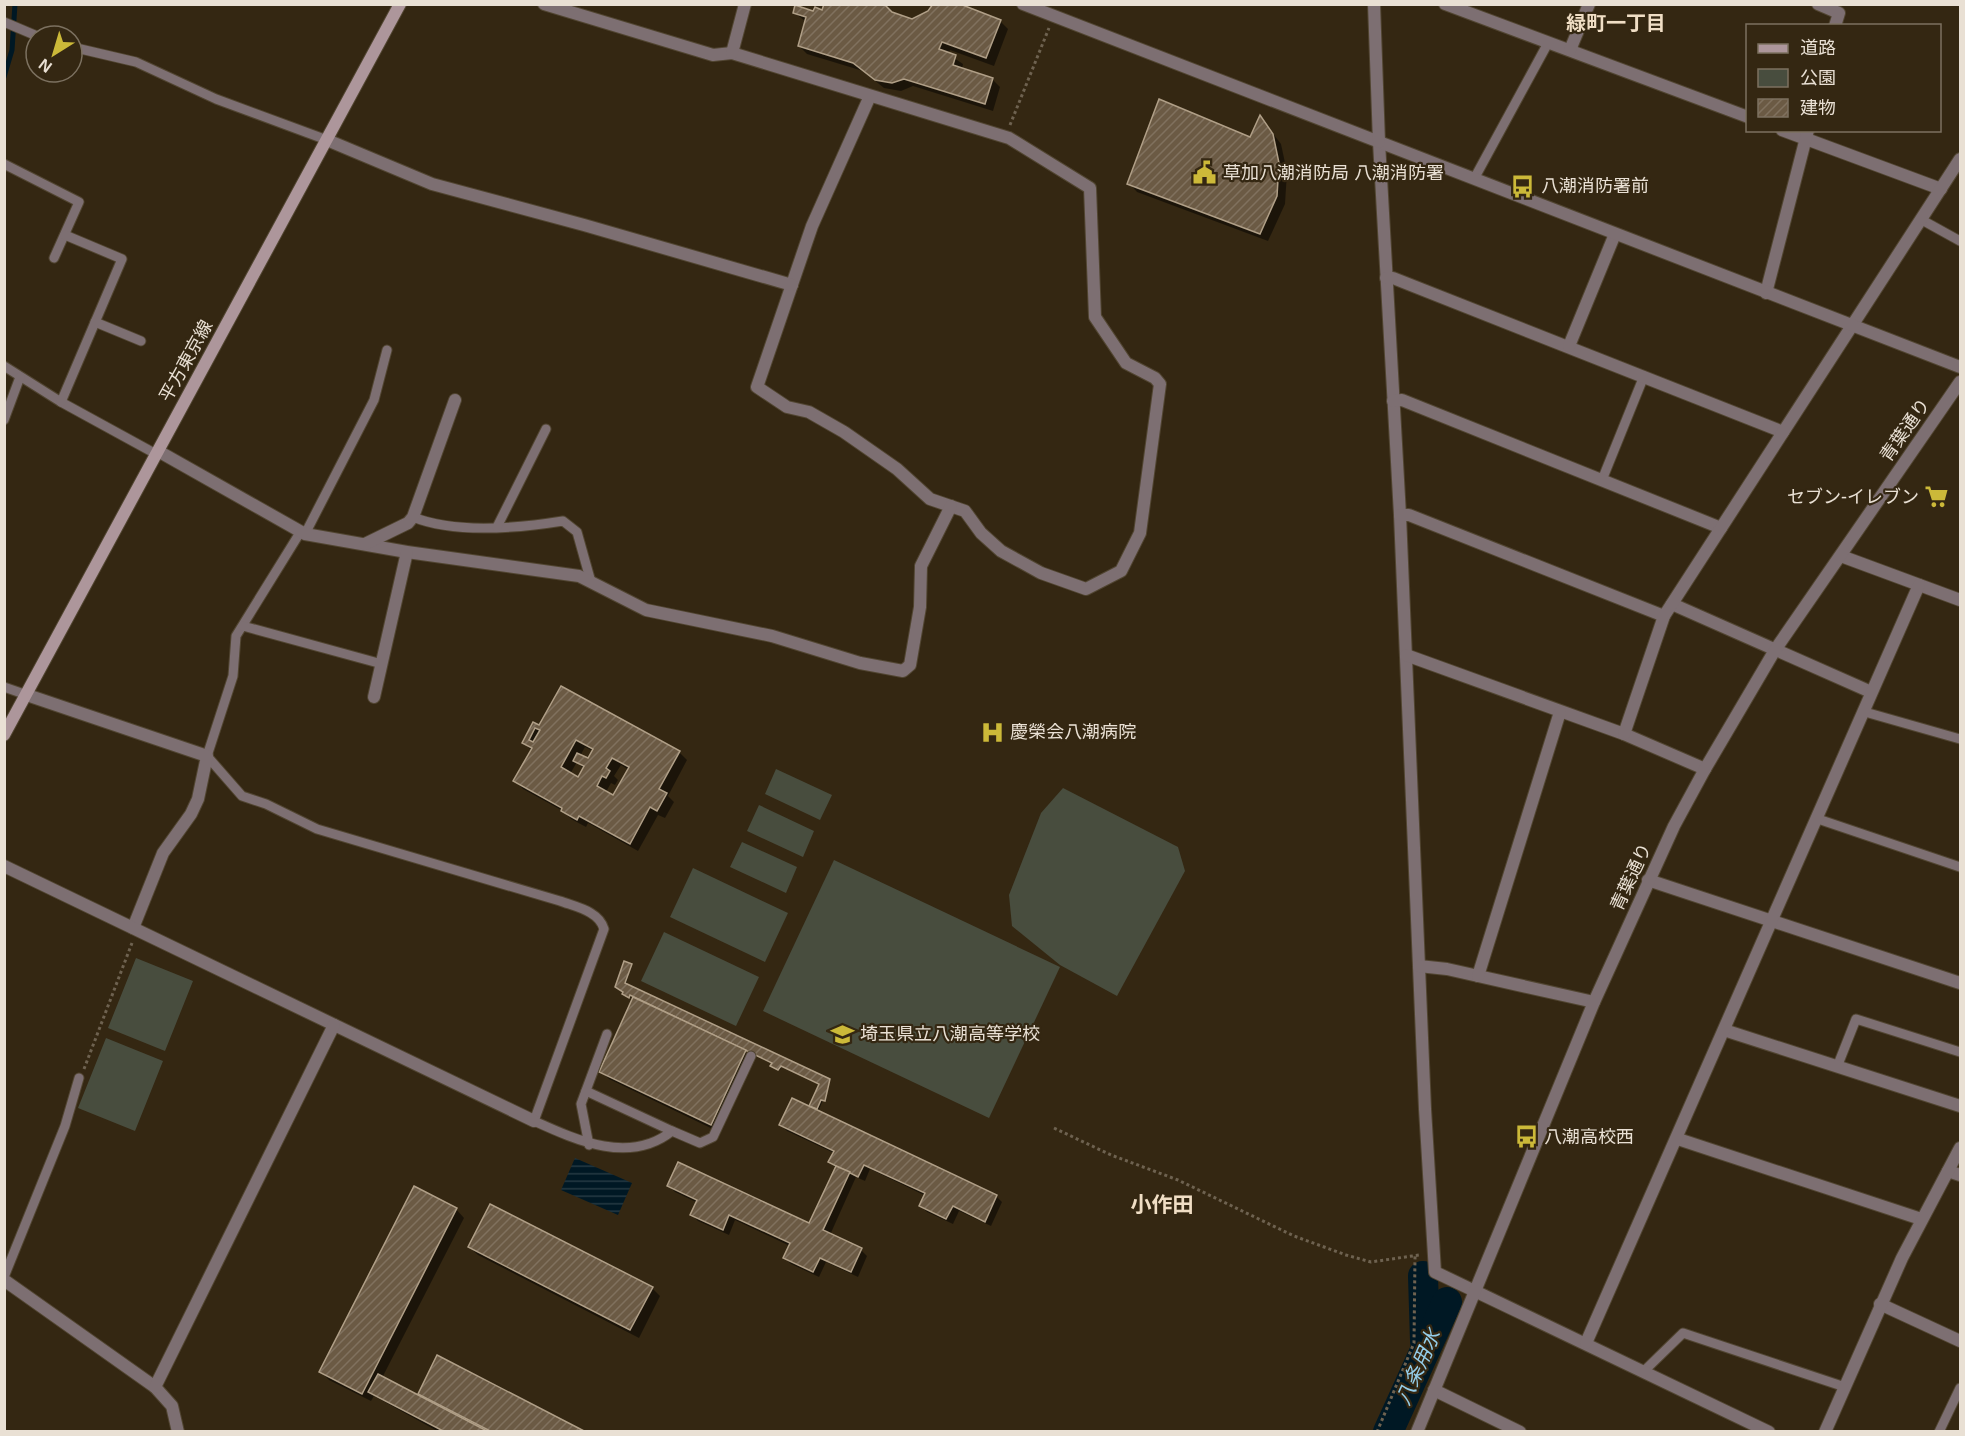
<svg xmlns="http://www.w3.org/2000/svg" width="1965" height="1436" viewBox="0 0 1965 1436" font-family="Helvetica,'Noto Sans JP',sans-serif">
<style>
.green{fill:#484d3e}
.water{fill:url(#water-rules)}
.shadow{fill:#0007;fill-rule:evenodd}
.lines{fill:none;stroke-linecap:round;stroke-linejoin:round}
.stream{stroke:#001824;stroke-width:5}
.river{stroke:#001824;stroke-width:30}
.building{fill:url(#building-hatch);stroke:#b09f87;stroke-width:1.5;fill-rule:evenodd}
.service-casing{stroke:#514531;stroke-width:11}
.minor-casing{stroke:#514531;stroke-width:14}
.tertiary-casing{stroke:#514531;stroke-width:14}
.secondary-casing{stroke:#514531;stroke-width:14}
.path{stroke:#6e6250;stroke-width:3;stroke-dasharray:3 3;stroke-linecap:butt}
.service{stroke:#7d6f72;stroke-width:9}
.minor{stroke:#7d6f72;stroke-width:12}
.tertiary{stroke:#7d6f72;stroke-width:12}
.secondary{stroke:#ad969b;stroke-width:12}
.labels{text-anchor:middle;stroke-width:4.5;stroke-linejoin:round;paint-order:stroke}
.poi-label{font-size:18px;fill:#e9e0d4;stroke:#342712;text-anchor:start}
.street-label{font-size:18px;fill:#e9e0d4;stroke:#342712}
.neighbourhood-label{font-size:20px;font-weight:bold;fill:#f0dec5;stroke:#342712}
.water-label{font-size:20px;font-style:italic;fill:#94cde9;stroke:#342712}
.quarter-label{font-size:21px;font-weight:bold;fill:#f0dec5;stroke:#342712}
</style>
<defs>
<pattern id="water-rules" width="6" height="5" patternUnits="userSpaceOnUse" patternTransform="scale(1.5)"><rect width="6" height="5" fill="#001824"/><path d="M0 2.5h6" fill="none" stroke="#253943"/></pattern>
<pattern id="building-hatch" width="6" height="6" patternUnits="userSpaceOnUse" patternTransform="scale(1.5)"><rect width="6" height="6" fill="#6b5a44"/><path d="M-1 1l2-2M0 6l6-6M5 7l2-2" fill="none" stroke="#80715e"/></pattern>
</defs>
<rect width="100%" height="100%" fill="#342712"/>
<!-- green -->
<g class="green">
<polygon points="776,769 832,795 820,820 765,794"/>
<polygon points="1063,788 1178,847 1185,871 1117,996 1060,965 1012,926 1009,895 1041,813"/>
<polygon points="759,805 814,831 803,857 747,831"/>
<polygon points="742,842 797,867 786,893 730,867"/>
<polygon points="834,860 1060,967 989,1118 763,1011"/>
<polygon points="693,868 788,913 765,962 670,917"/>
<polygon points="664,932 759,977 736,1026 641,981"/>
<polygon points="136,958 193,981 165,1051 108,1028"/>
<polygon points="106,1038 163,1061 135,1131 78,1108"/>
</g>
<!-- water -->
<polygon class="water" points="575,1158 632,1183 618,1215 561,1190"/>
<!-- shadow -->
<g class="shadow">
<polygon points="826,4 885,4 893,15 903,19 1000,21 1008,29 994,66 950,50 948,54 963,64 962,69 992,79 1000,87 993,111 913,86 901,91 884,88 863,71 807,54 799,46 806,22 794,12 823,12"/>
<polygon points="1260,117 1281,144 1287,172 1285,204 1268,241 1137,192 1129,183 1251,139"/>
<path d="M534,724l145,28 8,8 -19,36 6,6 -9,16 -7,-3 -20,36 -50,-28 -2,4 -15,-8 -8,-8 -40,-22 -8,-8 17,-30 -8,-8zM585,747l8,4 -5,9 -8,-4zM577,762l7,7 -6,10 -8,-5zM621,765l8,5 -15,27 -8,-5 5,-9 4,2 3,-5 -4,-4z"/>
<polygon points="631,965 626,985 829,1080 826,1101 823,1100 818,1112 996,1196 1002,1202 991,1226 959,1211 953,1224 927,1212 921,1206 926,1196 870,1169 865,1181 856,1177 830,1235 861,1250 867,1256 858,1277 826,1262 819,1277 791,1264 785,1258 790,1246 735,1220 729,1235 698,1221 692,1215 698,1203 675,1192 669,1186 810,1225 836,1168 830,1162 834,1153 787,1131 781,1125 810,1108 820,1084 782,1066 780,1070 773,1067 774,1063 741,1048 753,1060 719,1132 609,1079 601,1071 635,996 632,995 630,998 618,989"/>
<polygon points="456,1209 464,1218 382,1378 427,1400 419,1393 582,1432 439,1432 374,1396 371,1401 329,1380 321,1372"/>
<polygon points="469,1247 652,1288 660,1296 639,1338 478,1255"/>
</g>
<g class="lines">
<!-- stream -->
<polyline class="stream" points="4,77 12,50 15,4"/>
<!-- river -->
<g class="river">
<polyline points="1423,1276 1425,1341"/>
<polyline points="1388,1432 1447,1302"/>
</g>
</g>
<!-- building -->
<g class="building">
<polygon points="824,4 884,4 892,12 912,19 928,11 933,4 960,4 1001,20 986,58 942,42 939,49 956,55 953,65 993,78 985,104 904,79 892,83 875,80 853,63 798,46 806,17 793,13 795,5 813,11 815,7 822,10"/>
<polygon points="1159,99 1250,137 1260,115 1273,134 1279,163 1277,196 1260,234 1127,184"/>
<path d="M561,686l119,65 -21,38 8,4 -10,18 -7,-4 -20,37 -51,-28 -2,4 -16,-9 1,-3 -49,-27 19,-33 -10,-5 11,-21 6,3zM535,728l5,2 -7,12 -4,-2zM576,740l17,9 -5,9 -11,-5 -4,8 11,5 -6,11 -17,-10zM612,758l17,9 -16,28 -16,-9 5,-10 4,2 4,-7 -4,-3z"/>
<polygon points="624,961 632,964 625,983 830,1079 825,1101 821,1100 817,1109 809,1106 819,1084 781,1066 778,1070 770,1066 772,1063 630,995 629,998 622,994 623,992 615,987"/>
<polygon points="633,997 746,1050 711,1125 599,1072"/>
<polygon points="792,1098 997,1195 985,1222 953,1206 946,1219 919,1206 925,1193 864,1165 858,1177 828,1162 834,1151 779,1125"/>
<polygon points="678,1162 809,1223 836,1166 850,1172 823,1230 862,1248 851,1272 820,1258 813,1272 783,1258 790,1243 729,1215 723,1230 690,1215 697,1200 667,1186"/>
<polygon points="414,1186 457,1208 362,1394 319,1372"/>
<polygon points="490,1204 653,1287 630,1330 468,1247"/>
<polygon points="437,1355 586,1432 492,1432 418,1394"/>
<polygon points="378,1374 489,1432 445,1432 368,1392"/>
</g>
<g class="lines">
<defs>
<g id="service">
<polyline points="4,22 37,36"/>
<polyline points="72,47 136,62 216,99 327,140"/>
<polyline points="4,164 79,202 54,258"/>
<polyline points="1474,179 1548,43"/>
<polyline points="1922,220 1960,241"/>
<polyline points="95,322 141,341"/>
<polyline points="4,366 61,402 156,454"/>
<polyline points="61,402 122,259 65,235"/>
<polyline points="4,420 20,377"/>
<polyline points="1602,480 1644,376"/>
<path d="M413,517c42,17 106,11 150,4l14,11 14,50"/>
<polyline points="497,527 546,429"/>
<path d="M301,531l-65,105 -3,40 -26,80 35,40 24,8 51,25 243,72c16,6 39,10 44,28l-70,192c42,19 96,44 138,10l28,12 13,-6 38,-81"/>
<polyline points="305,534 374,400 387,350"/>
<polyline points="243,626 382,664"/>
<polyline points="4,687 27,695"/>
<polyline points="1865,712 1960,739"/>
<polyline points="1818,819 1960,867"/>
<polyline points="1837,1067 1856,1019 1960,1052"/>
<polyline points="586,1091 672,1131"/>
<polyline points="589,1145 581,1104 607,1034"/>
<polyline points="4,1277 65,1126 79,1078"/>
<polyline points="1644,1371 1683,1333 1845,1387"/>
<polyline points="1939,1432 1960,1388"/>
</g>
<g id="minor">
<polyline points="544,4 713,55 732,53 1009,138 1090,188 1095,317 1126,363 1155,378 1160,384 1140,533 1121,571 1086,589 1041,573 1001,551 981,533 965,511 930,499 897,469 844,432 809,412 787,407 757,387 812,226 870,96"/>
<polyline points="1445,4 1748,117"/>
<polyline points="1818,4 1839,13 1835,26"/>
<polyline points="1570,50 1589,4"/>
<polyline points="732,53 745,4"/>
<polyline points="1782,130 1941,189"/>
<polyline points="327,140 432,184 584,225 792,285"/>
<polyline points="1379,142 1400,515 1425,1109 1435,1272 1769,1432"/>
<polyline points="1386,278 1393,278 1783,432"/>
<polyline points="1766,293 1808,130"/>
<polyline points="1569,346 1615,234"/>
<polyline points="1393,401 1402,400 1721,528"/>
<polyline points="158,451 305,534 407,552 579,576 646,610 772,636 860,663 903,671 910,665 920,607 921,566 951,506"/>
<polyline points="1400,515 1409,515 1664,616"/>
<polyline points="365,544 408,523 413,517 455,400"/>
<polyline points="1841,556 1960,600"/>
<polyline points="1672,604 1871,692"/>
<polyline points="1406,655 1624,734 1705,769"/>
<polyline points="27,695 207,756 198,799 191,814 163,853 133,928"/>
<polyline points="374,697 407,552"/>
<polyline points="1624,734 1664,616 1960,159"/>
<polyline points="4,866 534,1121"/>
<polyline points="1648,880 1960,983"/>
<polyline points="1419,966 1447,969 1594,1002"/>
<polyline points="1478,976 1560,712"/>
<polyline points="1724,1030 1960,1106"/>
<polyline points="1678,1139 1921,1219"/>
<polyline points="1948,1171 1960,1175"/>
<polyline points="4,1280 155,1387 172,1406 178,1432"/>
<polyline points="1880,1304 1960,1341"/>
<polyline points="1586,1343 1919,585"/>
<polyline points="155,1387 334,1025"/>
<polyline points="1434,1390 1520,1432"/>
<polyline points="1825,1432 1902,1258 1960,1148"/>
</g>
<g id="tertiary">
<polyline points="1023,4 1960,367"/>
<polyline points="1374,4 1379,142"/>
<polyline points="1417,1432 1594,1002 1674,826 1705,769 1775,650 1960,382"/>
</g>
<polyline id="secondary" points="4,735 400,4"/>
</defs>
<!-- service casing -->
<use href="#service" class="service-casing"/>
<!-- minor casing -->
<use href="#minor" class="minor-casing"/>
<!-- tertiary casing -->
<use href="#tertiary" class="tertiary-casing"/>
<!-- secondary casing -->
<use href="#secondary" class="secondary-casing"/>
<!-- path -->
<g class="path">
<polyline points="1010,125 1049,28"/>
<polyline points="84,1069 132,943"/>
<polyline points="1054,1128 1111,1155 1178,1180 1294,1236 1346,1255 1371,1262 1419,1255"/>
<polyline points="1377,1432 1414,1343 1415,1256"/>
</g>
<!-- service -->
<use href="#service" class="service"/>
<!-- minor -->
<use href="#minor" class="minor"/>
<!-- tertiary -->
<use href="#tertiary" class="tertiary"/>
<!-- secondary -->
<use href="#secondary" class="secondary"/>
</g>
<!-- icons -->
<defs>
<symbol id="civic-bare" viewBox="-9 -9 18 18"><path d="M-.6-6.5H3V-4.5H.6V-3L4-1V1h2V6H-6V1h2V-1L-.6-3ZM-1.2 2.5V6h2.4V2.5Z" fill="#ccb939" stroke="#342712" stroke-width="2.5" paint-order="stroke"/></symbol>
<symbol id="bus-bare" viewBox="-9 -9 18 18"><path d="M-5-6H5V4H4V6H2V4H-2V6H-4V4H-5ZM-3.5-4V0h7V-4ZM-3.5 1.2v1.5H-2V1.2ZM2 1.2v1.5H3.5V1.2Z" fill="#ccb939" stroke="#342712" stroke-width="2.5" paint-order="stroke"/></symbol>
<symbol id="supermarket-bare" viewBox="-9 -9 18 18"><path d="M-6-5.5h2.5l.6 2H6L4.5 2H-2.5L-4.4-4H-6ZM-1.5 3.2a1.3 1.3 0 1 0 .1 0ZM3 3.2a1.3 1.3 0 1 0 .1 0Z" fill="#ccb939" stroke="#342712" stroke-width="2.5" paint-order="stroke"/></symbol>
<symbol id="hospital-bare" viewBox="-9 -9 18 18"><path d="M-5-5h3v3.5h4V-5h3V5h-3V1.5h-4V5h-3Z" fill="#ccb939" stroke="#342712" stroke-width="2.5" paint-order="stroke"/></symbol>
<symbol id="school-bare" viewBox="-9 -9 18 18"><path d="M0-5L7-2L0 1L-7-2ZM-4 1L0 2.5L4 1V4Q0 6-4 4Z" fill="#ccb939" stroke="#342712" stroke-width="2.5" paint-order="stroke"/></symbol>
</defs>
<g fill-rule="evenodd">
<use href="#civic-bare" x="1188" y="156" width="33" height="33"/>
<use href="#bus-bare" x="1506" y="170" width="33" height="33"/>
<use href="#supermarket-bare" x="1920" y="480" width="33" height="33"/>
<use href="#hospital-bare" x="976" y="716" width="33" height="33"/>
<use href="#school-bare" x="826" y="1018" width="33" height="33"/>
<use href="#bus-bare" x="1510" y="1120" width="33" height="33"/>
</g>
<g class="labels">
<!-- poi labels -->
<g class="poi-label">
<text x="1223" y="179">草加八潮消防局 八潮消防署</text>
<text x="1541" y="192">八潮消防署前</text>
<text x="1919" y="503" text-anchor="end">セブン-イレブン</text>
<text x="1010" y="738">慶榮会八潮病院</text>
<text x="860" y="1040">埼玉県立八潮高等学校</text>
<text x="1544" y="1143">八潮高校西</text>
</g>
<!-- street labels -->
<g class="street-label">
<text transform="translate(186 361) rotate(-61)" y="6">平方東京線</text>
<text transform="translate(1905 430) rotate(-55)" y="6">青葉通り</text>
<text transform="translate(1631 877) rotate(-65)" y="6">青葉通り</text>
</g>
<!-- neighbourhood labels -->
<g class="neighbourhood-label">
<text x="1616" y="30">緑町一丁目</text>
</g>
<!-- water labels -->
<g class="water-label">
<text transform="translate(1418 1367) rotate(-66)" y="7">八条用水</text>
</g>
<!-- quarter labels -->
<g class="quarter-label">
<text x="1162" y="1212">小作田</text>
</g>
</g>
<!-- border -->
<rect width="1965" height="1436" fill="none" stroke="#e9e0d4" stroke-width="12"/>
<!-- legend -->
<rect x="1746" y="24" width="195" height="108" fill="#342712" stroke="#7c7160" stroke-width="1.5"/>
<rect x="1758" y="44" width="30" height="9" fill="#ad969b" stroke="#7c7160" stroke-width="1.5"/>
<text x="1800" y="54" font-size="18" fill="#e9e0d4">道路</text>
<rect x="1758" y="69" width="30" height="18" fill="#484d3e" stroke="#7c7160" stroke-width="1.5"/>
<text x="1800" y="84" font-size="18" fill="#e9e0d4">公園</text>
<rect x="1758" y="99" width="30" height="18" fill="url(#building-hatch)" stroke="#7c7160" stroke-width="1.5"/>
<text x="1800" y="114" font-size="18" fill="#e9e0d4">建物</text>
<!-- north arrow -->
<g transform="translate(54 54) rotate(217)"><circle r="28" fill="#342712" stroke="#7c7160" stroke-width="1.5"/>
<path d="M0-4.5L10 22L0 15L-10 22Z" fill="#ccb939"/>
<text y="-9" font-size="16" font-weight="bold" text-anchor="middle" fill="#e9e0d4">N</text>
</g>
</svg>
